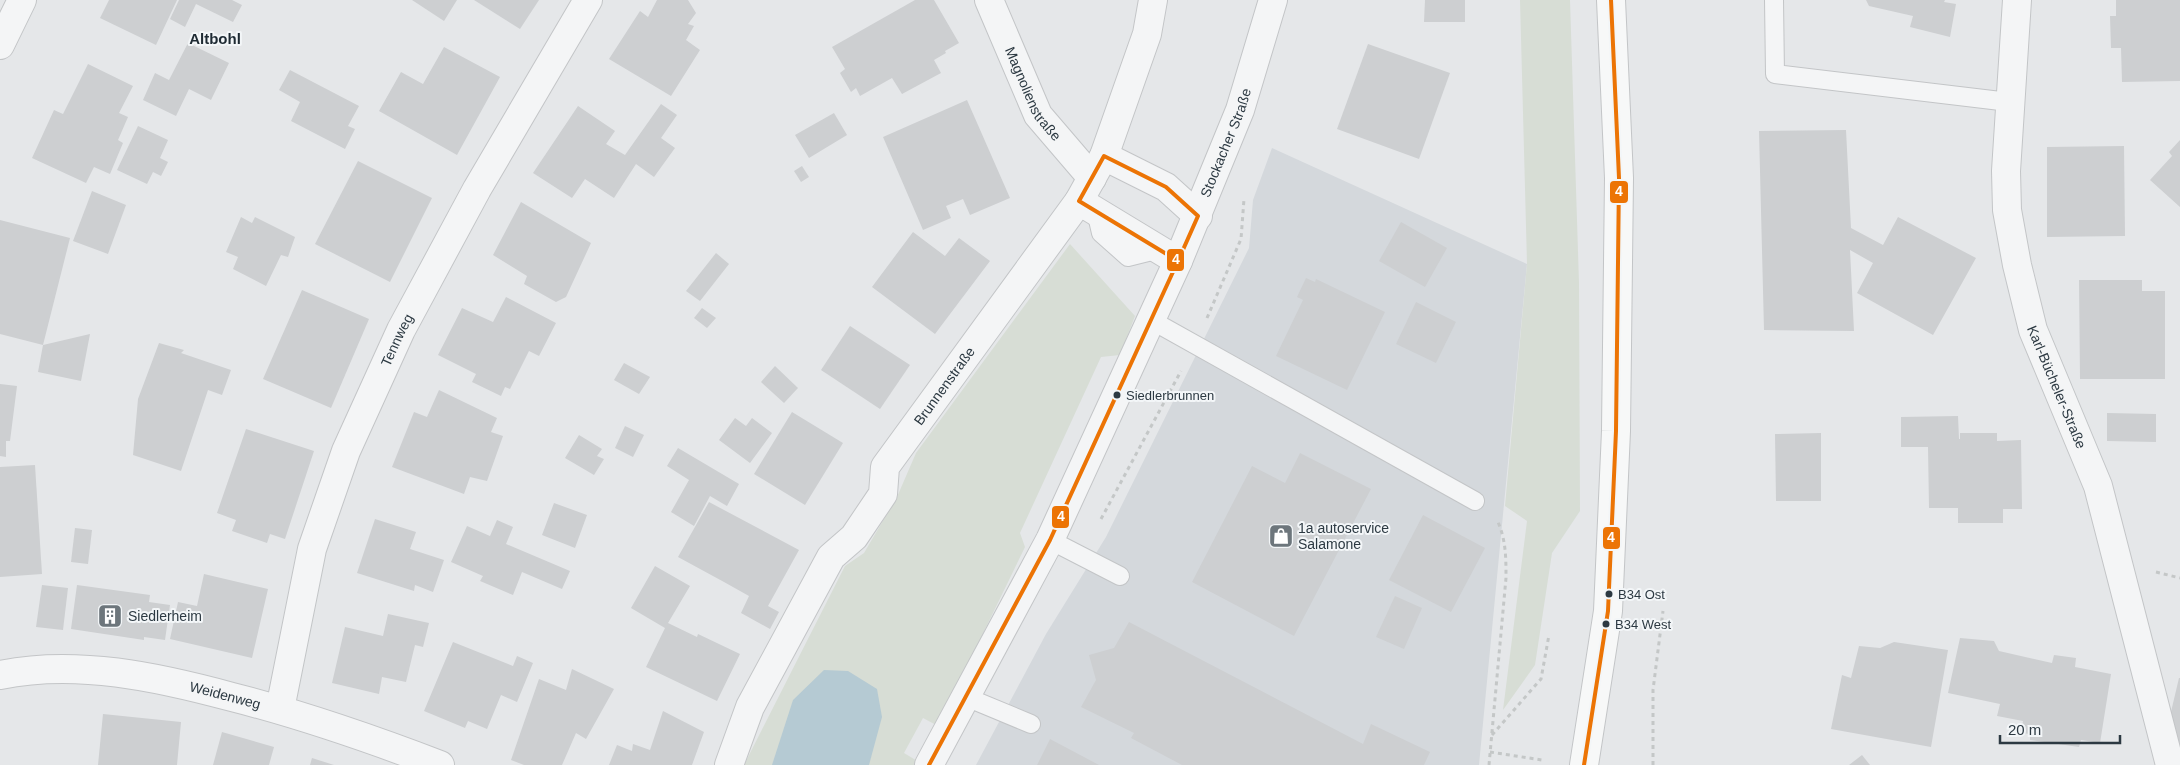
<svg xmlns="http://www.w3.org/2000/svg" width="2180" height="765" viewBox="0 0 2180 765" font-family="Arial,sans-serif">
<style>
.built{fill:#d4d8dc}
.green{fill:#d7ddd5}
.water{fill:#b5cad3}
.building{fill:#cdcfd1}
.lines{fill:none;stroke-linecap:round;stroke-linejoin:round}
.lane-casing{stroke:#c3c5c7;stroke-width:20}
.street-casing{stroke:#c3c5c7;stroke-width:30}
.secondary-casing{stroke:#c3c5c7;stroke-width:30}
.path{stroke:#c4c7c7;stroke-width:3;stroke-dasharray:4 4;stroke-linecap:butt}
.lane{stroke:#f4f5f6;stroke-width:18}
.street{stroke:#f4f5f6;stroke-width:28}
.secondary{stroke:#f7f8f8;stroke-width:28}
.bus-1-casing{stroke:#f3f6f8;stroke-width:8}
.bus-1{stroke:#ec7405;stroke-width:4}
.bus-dot{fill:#2c3942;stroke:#f3f6f8;stroke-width:2}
.labels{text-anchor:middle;stroke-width:4;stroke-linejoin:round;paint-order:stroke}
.bus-label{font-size:13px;fill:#2c3942;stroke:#f3f6f8;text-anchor:start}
.street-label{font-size:14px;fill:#2c3942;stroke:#f3f6f8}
.poi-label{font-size:14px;fill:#2c3942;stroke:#f3f6f8;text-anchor:start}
.neighbourhood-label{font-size:15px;font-weight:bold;fill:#1e2a33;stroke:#f3f6f8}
.line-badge{stroke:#f3f6f8;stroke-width:2}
.badge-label{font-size:14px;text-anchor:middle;font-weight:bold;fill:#fff}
</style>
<rect width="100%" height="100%" fill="#e5e7e9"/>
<!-- built -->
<polygon class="built" points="1272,148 1527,264 1479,765 976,765 1046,634 1106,537 1249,248 1253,200"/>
<!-- green -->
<g class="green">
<polygon points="1520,0 1570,0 1579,283 1580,511 1552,553 1535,665 1503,710 1527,521 1505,506 1527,264"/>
<polygon points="1070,244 1135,316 1120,355 1101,357 1020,533 1025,547 938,726 923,718 904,753 919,762 917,765 744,765 845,566 864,553 897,497 916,453"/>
</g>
<!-- water -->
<polygon class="water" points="824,670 848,671 877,689 882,717 869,765 772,765 793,700"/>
<!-- building -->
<g class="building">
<polygon points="109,0 177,0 156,45 100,18"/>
<polygon points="179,0 232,0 242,5 233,22 196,4 185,27 170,19"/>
<polygon points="412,0 457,0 444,21"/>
<polygon points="474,0 539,0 520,29"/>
<polygon points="657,0 688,0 696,13 688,24 694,26 686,40 700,50 671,96 609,59 640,11 648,17"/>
<polygon points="915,0 934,0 959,43 945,51 946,53 934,60 941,73 902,94 892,78 860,96 856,88 851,92 840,73 845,69 832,47"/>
<polygon points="1425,0 1465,0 1465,22 1424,22"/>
<polygon points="1866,0 1945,0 1944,2 1956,4 1950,37 1910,27 1913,16 1869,6"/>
<polygon points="2116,0 2180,0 2180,81 2122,82 2121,48 2111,48 2110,16 2116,16"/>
<polygon points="188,43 229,63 211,100 189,89 176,116 143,100 155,73 169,80"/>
<polygon points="1368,44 1450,73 1419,159 1337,129"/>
<polygon points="444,47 500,77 457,155 379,111 401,72 423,84"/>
<polygon points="88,64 133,86 119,113 128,117 118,140 123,143 110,174 94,167 86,183 32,158 54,110 63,114"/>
<polygon points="290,70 359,106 348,126 355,129 345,149 291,121 300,102 279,90"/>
<polygon points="967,100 1010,198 970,215 963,199 946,206 951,218 923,230 883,137"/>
<polygon points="661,104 677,115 661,138 675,148 654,177 636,164 614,198 585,179 572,198 533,173 578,106 615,131 606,144 625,155"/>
<polygon points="834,113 847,135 809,158 795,135"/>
<polygon points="138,126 168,140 160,158 168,162 161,176 153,172 147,184 117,170"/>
<polygon points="1846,130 1851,228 1883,245 1898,217 1976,258 1933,335 1857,293 1873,263 1850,250 1854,331 1764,330 1759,131"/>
<polygon points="2180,140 2180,207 2150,180 2172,156 2169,152"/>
<polygon points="2124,146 2125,236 2047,237 2047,147"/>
<polygon points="358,161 432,198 390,282 315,244"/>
<polygon points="802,166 809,177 801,182 794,171"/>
<polygon points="92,191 126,205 108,254 73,241"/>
<polygon points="521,202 591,243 566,297 556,302 524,284 527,276 493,255"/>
<polygon points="241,217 252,223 255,217 295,237 288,257 281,255 266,286 233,269 238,257 226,252"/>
<polygon points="0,220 70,238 43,345 90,334 81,381 38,372 43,345 0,334"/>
<polygon points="1401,222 1447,248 1425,287 1379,261"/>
<polygon points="913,232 945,256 959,238 990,261 935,334 872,287"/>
<polygon points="716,253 729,264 700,301 686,291"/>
<polygon points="1306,278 1315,282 1316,279 1385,312 1347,390 1276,356 1303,300 1297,297"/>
<polygon points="2079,280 2142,280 2142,291 2165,291 2165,379 2080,379"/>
<polygon points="302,290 369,319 331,408 263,379"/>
<polygon points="506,297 556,323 539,356 529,351 510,389 505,387 501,396 472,382 476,374 438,355 462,308 493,322"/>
<polygon points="1416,302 1456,322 1436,363 1396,344"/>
<polygon points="702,308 716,318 707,328 694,318"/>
<polygon points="850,326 910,365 880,409 821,370"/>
<polygon points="159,343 184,350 181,353 231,370 222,395 208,390 181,471 133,455 138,399"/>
<polygon points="624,363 650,377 639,394 614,380"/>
<polygon points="775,366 798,388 784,403 761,382"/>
<polygon points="0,384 17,386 10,441 6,441 6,457 0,456"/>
<polygon points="439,390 497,418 491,432 503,436 487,481 470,477 464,494 392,467 414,412 427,417"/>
<polygon points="792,412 843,443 805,505 754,474"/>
<polygon points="2107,413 2156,414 2156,442 2107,441"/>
<polygon points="1958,416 1959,439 1960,439 1960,433 1997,433 1997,441 2021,440 2022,509 2003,509 2003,523 1958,523 1958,508 1929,508 1928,447 1901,447 1901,417"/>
<polygon points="735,418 746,426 752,418 772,433 750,463 719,440"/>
<polygon points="625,426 644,435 633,457 615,448"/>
<polygon points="246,429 314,451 285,539 270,534 267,543 232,531 236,520 217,513"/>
<polygon points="1821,433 1821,501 1776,501 1775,434"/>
<polygon points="579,435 602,449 597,456 604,459 594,475 565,458"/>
<polygon points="678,448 739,484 727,506 710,496 694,526 671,512 689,480 667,466"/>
<polygon points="1300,453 1371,489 1294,636 1192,582 1252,466 1285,483"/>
<polygon points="35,465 42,574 0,577 0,467"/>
<polygon points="709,502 799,550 768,606 779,612 770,629 741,613 749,596 724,582 729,574 724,582 678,557"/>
<polygon points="554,503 587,515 575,548 542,535"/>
<polygon points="1423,515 1485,548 1451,612 1389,580"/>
<polygon points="375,519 416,532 410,549 444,560 433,592 415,585 414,591 357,573"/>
<polygon points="497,520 513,527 506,544 570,571 562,589 522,572 513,595 480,581 483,576 451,562 467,526 490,536"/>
<polygon points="75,528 92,530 88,564 71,562"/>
<polygon points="655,566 690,586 668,623 697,637 698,634 740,654 717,701 646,667 665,628 631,608"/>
<polygon points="204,574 268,589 252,658 170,639 178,602 197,606"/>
<polygon points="42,585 68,588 63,630 36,627"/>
<polygon points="77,585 150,595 149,602 170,605 165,640 144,637 144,640 71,629"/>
<polygon points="1395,596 1422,608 1404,649 1376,637"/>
<polygon points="388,614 429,623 423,647 415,645 406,682 382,677 379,694 332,683 345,627 383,636"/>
<polygon points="1129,622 1363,744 1371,724 1430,752 1424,765 1182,765 1131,738 1134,733 1081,707 1096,680 1089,655 1114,648"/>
<polygon points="1960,638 1994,641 1999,651 2052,663 2054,655 2076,658 2075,667 2111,674 2100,743 2081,740 2079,747 2030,740 2030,734 2020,733 2023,721 1997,716 2000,704 1948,693"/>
<polygon points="453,642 513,666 517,656 533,663 517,702 501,695 487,729 468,721 465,728 424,711"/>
<polygon points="1894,642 1948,650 1931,747 1831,729 1842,675 1851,678 1859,646 1880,648"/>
<polygon points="572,669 614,689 586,739 576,733 562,765 524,765 511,760 539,679 566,690"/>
<polygon points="2179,678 2180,678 2180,745 2170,716"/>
<polygon points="663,711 704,732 692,765 609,765 617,745 632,751 633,744 650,750"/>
<polygon points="103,714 181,722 177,765 98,765"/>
<polygon points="222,732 274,747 269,765 213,765"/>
<polygon points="1050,739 1099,765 1037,765"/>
<polygon points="1862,755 1870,765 1849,765"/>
<polygon points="312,758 334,765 310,765"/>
</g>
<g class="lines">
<defs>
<g id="lane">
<polyline points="1774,0 1775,74 2009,102"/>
<polyline points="1096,211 1101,233 1128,257 1160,249"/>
<polyline points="1151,320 1475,501"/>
<polyline points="1050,540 1120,576"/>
<polyline points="966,697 1031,724"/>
</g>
<g id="street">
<path id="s1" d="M989,0l49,115 54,63"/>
<path id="s2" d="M2017,0l-11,171 1,39 10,55 16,65 65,156 72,279"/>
<polyline points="0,45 22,0"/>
<polyline points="1104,156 1166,187 1198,216"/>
<polyline points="1079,201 1178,261"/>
<path id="s3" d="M0,675c76,-16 158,2 232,22 71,18 140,42 208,68"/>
<path id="s4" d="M280,709l32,-160 34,-98 55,-121 76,-141 111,-189"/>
<path id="s5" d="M729,765l21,-58 81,-150 23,-20 29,-43 2,-27 194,-266 25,-45 43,-122 6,-34"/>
<path id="s6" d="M929,765l121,-225 128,-279 62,-151 33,-110"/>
</g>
<polyline id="secondary" points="1584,765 1608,611 1616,431 1619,178 1611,0"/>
</defs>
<!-- lane casing -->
<use href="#lane" class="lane-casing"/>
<!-- street casing -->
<use href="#street" class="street-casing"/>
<!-- secondary casing -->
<use href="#secondary" class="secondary-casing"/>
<!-- path -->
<g class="path">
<polyline points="1207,318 1241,239 1244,199"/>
<polyline points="1101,519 1181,371"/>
<polyline points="2156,572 2180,578"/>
<polyline points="1492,735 1541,679 1549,635"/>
<polyline points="1490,752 1542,760"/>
<path d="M1489,765l17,-187c0,-21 0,-39 -9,-58"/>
<polyline points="1653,765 1653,690 1663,611"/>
</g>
<!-- lane -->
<use href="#lane" class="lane"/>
<!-- street -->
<use href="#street" class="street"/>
<!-- secondary -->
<use href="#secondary" class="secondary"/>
<defs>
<g id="bus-1">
<polygon points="1104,156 1166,187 1198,216 1178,261 1079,201"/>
<polyline points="929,765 1050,540 1178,261"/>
<polyline points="1584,765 1608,611 1616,431 1619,178 1611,0"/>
</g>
</defs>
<!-- bus-1 casing -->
<use href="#bus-1" class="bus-1-casing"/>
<!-- bus-1 -->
<use href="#bus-1" class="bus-1"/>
</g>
<!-- icons -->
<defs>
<symbol id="shop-square" viewBox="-11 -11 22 22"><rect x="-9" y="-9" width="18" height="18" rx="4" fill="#6d767c" stroke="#f3f6f8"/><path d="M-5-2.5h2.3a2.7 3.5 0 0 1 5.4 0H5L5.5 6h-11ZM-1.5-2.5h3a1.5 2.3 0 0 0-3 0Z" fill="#fff"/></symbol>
<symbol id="building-square" viewBox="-11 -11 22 22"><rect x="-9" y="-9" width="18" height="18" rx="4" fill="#6d767c" stroke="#f3f6f8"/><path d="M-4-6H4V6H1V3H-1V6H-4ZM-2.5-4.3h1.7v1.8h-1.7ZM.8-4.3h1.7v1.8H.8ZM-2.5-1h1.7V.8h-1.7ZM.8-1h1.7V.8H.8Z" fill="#fff"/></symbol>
</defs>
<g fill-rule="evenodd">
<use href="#shop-square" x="1267" y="522" width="28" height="28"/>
<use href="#building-square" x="96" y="602" width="28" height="28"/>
</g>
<!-- markers -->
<g class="bus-dot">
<circle cx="1117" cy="395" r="4.5"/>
<circle cx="1609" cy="594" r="4.5"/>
<circle cx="1606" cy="624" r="4.5"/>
</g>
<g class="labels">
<!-- bus labels -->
<g class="bus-label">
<text x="1126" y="400">Siedlerbrunnen</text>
<text x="1618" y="599">B34 Ost</text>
<text x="1615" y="629">B34 West</text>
</g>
<!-- street labels -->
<g class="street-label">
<text dy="5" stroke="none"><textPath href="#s1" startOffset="104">Magnolienstraße</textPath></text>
<text dy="5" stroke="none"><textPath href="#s6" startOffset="690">Stockacher Straße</textPath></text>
<text dy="5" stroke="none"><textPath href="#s4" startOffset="389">Tennweg</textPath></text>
<text dy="5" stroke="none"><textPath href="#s5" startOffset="442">Brunnenstraße</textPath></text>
<text dy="5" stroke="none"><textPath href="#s2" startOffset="395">Karl-Bücheler-Straße</textPath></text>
<text dy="5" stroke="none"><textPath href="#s3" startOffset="228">Weidenweg</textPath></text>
</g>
<!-- poi labels -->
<g class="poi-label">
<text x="1298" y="533">1a autoservice<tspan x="1298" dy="16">Salamone</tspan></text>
<text x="128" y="621">Siedlerheim</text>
</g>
<!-- neighbourhood labels -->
<g class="neighbourhood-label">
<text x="215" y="44">Altbohl</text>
</g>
</g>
<g class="line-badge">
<rect x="1609" y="180" width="20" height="24" rx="5" fill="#ec7405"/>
<rect x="1166" y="248" width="19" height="24" rx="5" fill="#ec7405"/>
<rect x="1051" y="505" width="19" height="24" rx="5" fill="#ec7405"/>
<rect x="1602" y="526" width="19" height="24" rx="5" fill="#ec7405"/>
</g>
<g class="badge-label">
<text x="1619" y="196">4</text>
<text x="1176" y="264">4</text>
<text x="1061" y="521">4</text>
<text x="1611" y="542">4</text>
</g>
<!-- scale -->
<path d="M2000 735v8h120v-8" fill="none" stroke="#2c3942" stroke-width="2.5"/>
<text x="2008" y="735" font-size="15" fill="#2c3942" stroke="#f3f6f8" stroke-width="4" paint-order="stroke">20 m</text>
</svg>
